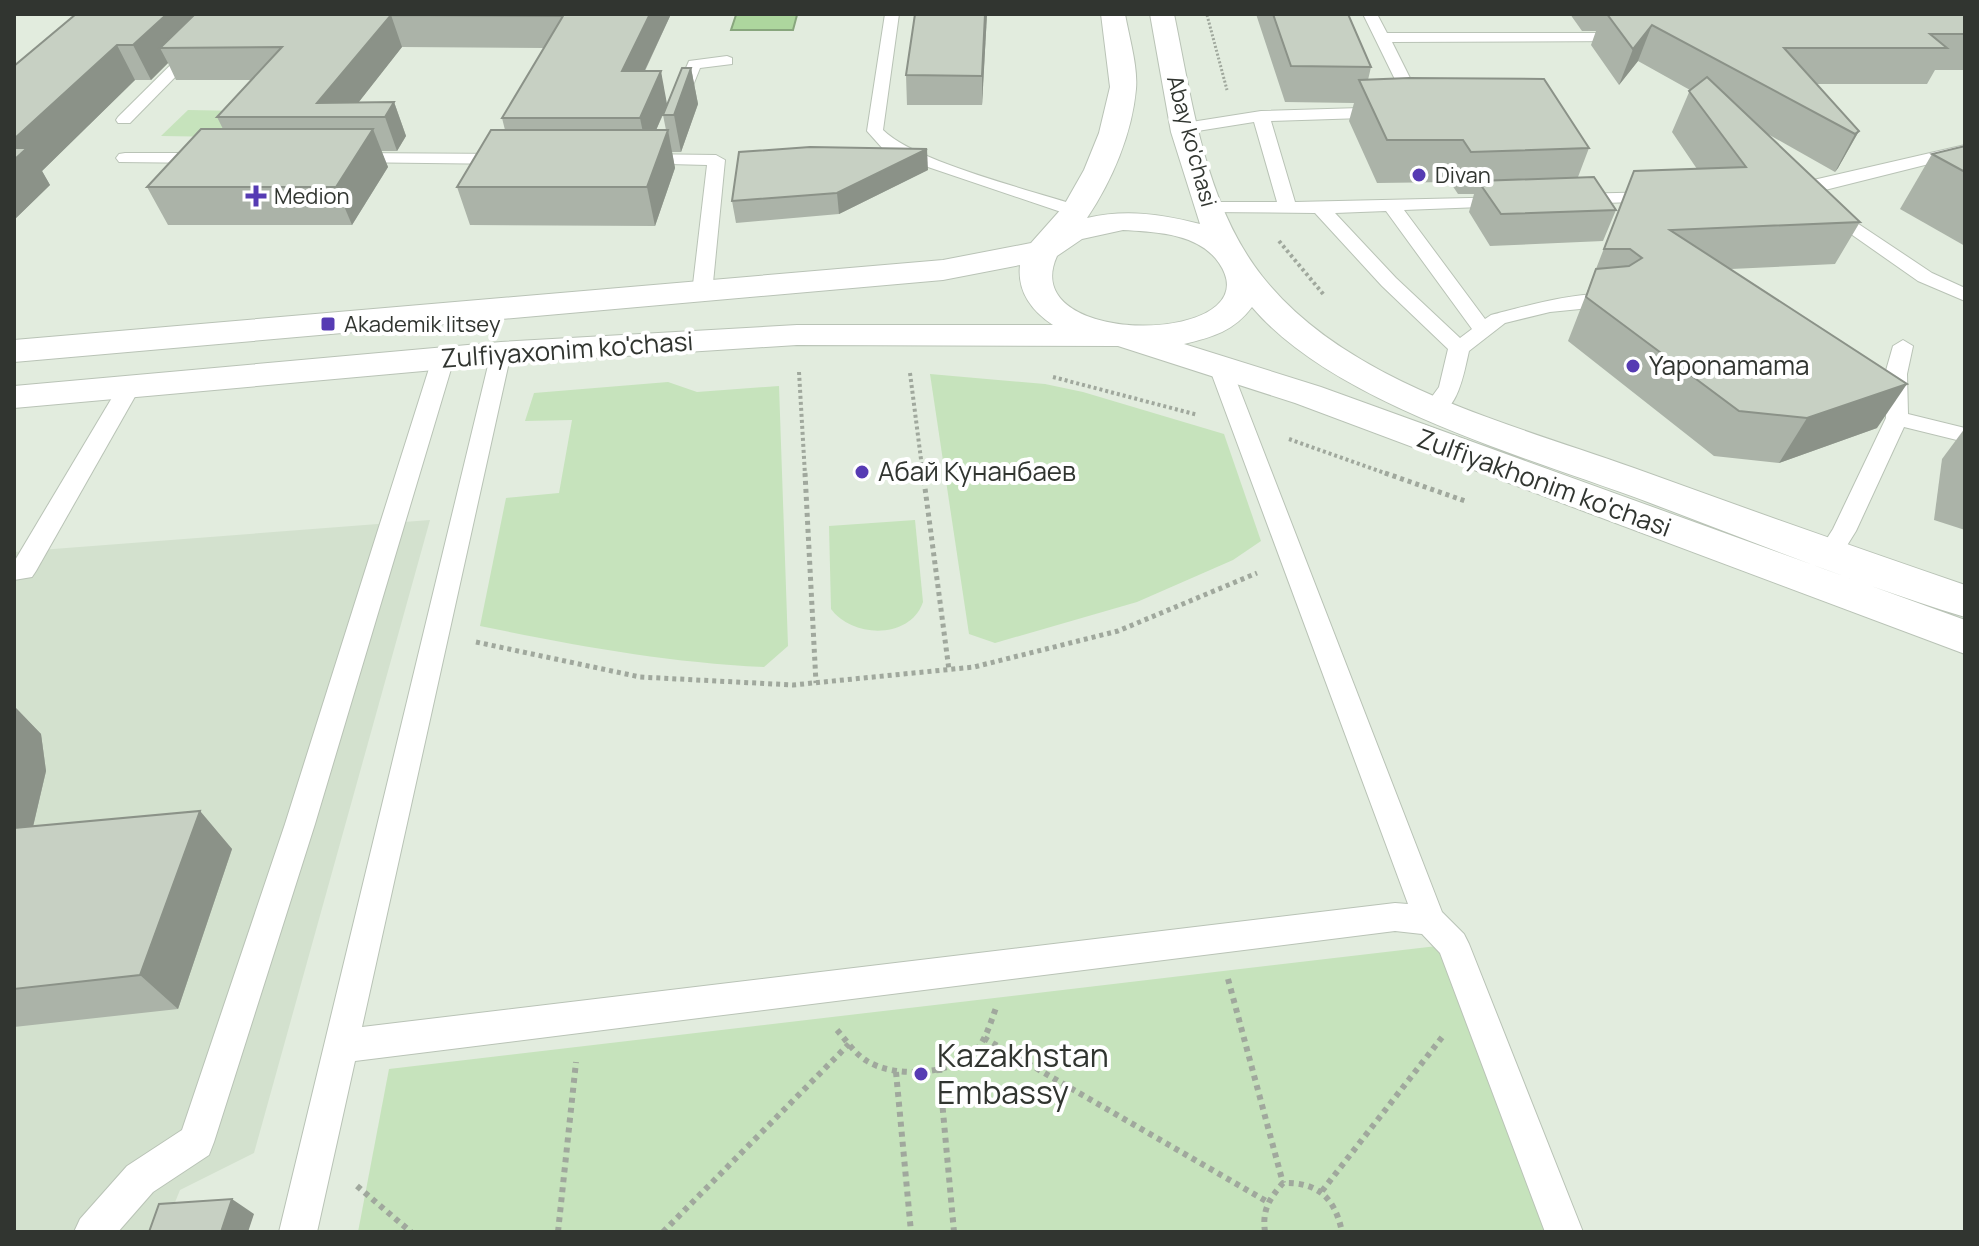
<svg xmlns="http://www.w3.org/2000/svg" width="1979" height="1246" viewBox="0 0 1979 1246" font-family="Manrope,sans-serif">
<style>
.built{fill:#d3e1ce}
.green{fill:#c6e3bc}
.water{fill:#add69e;stroke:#88a67d;stroke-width:2}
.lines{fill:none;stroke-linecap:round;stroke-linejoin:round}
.service-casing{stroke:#b9c3b6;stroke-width:2}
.secondary-casing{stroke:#b9c3b6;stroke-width:2}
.path-far3{stroke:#a0a89d;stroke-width:3;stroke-dasharray:2 2;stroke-linecap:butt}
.path-far2{stroke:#a0a89d;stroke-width:4;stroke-dasharray:3 3;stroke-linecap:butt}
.path-far1{stroke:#a0a89d;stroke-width:5;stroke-dasharray:4 4;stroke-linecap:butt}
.path{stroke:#a0a89d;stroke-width:6;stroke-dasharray:5 5;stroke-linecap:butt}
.service{fill:#fff;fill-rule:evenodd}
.secondary{fill:#fff;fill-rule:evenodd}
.wall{fill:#abb3a8;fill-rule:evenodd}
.shaded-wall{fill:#8b9288}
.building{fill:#c7d0c3;stroke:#8b9288;stroke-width:2}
.poi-dot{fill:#563bb3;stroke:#fff;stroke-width:3}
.labels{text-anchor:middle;stroke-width:8;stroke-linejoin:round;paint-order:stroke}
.far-street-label{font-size:22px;fill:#313530;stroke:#fff}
.far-poi-label{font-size:22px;fill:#313530;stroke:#fff;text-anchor:start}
.street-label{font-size:26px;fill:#313530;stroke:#fff}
.poi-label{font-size:26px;fill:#313530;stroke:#fff;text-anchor:start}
.near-poi-label{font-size:32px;fill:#313530;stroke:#fff;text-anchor:start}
</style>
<rect width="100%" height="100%" fill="#e2ecde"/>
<!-- built -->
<polygon class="built" points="430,520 254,1153 180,1190 163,1232 14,1232 14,552"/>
<!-- green -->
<g class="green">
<polygon points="188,110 302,112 279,138 161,136"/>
<polygon points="930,374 1045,384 1083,392 1224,434 1261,541 1233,560 1137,602 995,643 969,634"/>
<path d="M668,382l29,10 82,-6 9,260 -24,21c-100,-5 -186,-21 -284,-41l26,-128 53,-5 13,-73 -47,1 9,-28z"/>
<path d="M915,520l8,82c-13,38 -71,36 -92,7l-2,-83z"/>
<polygon points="1437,946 1545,1232 358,1232 389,1069"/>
</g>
<!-- water -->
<polygon class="water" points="736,15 797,15 793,30 731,30"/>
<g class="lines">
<defs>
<g id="service">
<polygon points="222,14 237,14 130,123 118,123 116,120 118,117"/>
<path d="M885,14h14l-16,116c32,32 151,61 199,77l3,4 -3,4h-12l-142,-48 -43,-1 -3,-4 3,-4 17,-1 -18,-7 -17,-19z"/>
<path d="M1363,14h14l10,19h243l7,4 -7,4 -238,1 32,64 -2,3 -28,8 -123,4 24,81 218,-5 3,4 -9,5 -103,4 81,109 6,-4c23,-6 114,-32 129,-15l-10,6 -60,6 -45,11 -36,28c-5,21 -12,71 -43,63l-3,-5 16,-22 9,-38 -66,-63 -67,-73 -109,-1 -9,-5 9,-5h71l-23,-80 -69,11 -8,-5 8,-5 76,-12 132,-4 14,-3zM1386,211l86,118 -12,9 -64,-60 -61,-65z"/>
<polygon points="727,56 732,58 732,64 700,68 686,103 674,103 672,100 689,61"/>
<polygon points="1965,145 1965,155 1817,192 1818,197 1932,273 1965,288 1965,301 1918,281 1801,199 1799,191 1809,181"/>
<polygon points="125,153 206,153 215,158 206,163 119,162 116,158 119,154"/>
<polygon points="349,153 510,154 519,159 510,164 343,162 340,158 343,154"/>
<polygon points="637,154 716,155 725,160 712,293 709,297 695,297 692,293 707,165 631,163 628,159"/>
<polygon points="1659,192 1665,193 1668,197 1665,201 1574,204 1565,199 1574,194"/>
<polygon points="1903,340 1913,346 1907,374 1908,414 1965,428 1965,442 1904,427 1856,531 1838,560 1829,563 1820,560 1817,554 1833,529 1886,418 1885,374 1893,346"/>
<polygon points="501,347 511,353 362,1027 1395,903 1408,904 1209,367 1220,361 1231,367 1442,912 1464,934 1469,944 1583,1232 1545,1232 1440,953 1422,934 1395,931 355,1061 317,1232 279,1232 491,353"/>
<polygon points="443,353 454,359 315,824 214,1142 209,1155 153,1192 118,1232 74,1232 80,1219 127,1166 182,1130 285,824 432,359"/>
<polygon points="130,379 141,386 36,571 32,577 14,580 14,562 119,386"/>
</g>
<path id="secondary" d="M1101,14h24c4,23 13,52 11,75 -4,45 -24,92 -49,129 39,-9 74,-4 113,6l-29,-92 -21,-118h24c18,87 31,190 88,262 85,108 247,147 372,192 110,40 220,79 331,117v32c-108,-33 -214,-76 -320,-116 -118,-44 -311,-97 -393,-194 -18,24 -39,30 -68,37l137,43 644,233v34l-670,-251 -177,-57 -321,-1 -296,19 -487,44v-22l487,-44 296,-17h256c-21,-14 -36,-33 -33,-60l-77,15 -929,82v-22l929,-80 88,-17 32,-36 21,-37 15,-37 11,-46zM1123,230c32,2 76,3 96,33 56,82 -205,87 -162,-7l25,-17z"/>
</defs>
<!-- service casing -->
<use href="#service" class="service-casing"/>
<!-- secondary casing -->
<use href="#secondary" class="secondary-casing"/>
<!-- path-far3 -->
<polyline class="path-far3" points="1207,15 1227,90"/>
<!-- path-far2 -->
<g class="path-far2">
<polyline points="1279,241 1324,295"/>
<polyline points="799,372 805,475"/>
<polyline points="910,373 923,475"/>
<polyline points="1053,377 1198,415"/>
<polyline points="1289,439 1390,475"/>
</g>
<!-- path-far1 -->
<g class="path-far1">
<polyline points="805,473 816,683"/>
<polyline points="923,473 949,670"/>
<polyline points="1385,473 1468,502"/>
<polyline points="476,642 640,677 793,685 974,667 1118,631 1257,573"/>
</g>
<!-- path -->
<g class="path">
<polyline points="1228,979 1283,1183"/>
<path d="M837,1030c9,10 18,24 30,31 29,18 89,14 111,-13 9,-12 13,-27 18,-40"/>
<polyline points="984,1038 1266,1201"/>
<polyline points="939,1068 954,1232"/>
<polyline points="896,1072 911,1232"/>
<polyline points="357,1186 411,1232"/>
<polyline points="1322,1191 1443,1036"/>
<polyline points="558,1232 576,1062"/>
<polyline points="663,1232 849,1044"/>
<path d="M1265,1232c-3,-22 4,-33 18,-49 35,-1 52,15 59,49"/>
</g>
<!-- service -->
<use href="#service" class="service"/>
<!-- secondary -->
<use href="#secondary" class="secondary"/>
</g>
<!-- wall -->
<g class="wall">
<path d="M76,14h595l-26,57 22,33 24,-36 7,36 -17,48h-9l3,16 -20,58 -185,-1 -13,-38 48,-57 -3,-12 42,-70 -142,-1 -44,56 36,-1 12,34 -9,15h-16l7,16 -36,58h-184l-21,-38 76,-58 -6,-12 35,-37h-76l-8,-17 -17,17h-16l-93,91 8,14 -36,35v-154zM663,115l3,15h-10z"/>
<polygon points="987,14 982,105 907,105 906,75"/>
<polygon points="1256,14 1348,14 1371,67 1368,80 1589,148 1578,177 1616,210 1603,241 1490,246 1469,212 1474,194 1458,194 1450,182 1377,183 1349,121 1354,103 1285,102"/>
<polygon points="1570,14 1965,14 1965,70 1935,70 1927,84 1816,84 1859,131 1838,168 1835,172 1766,133 1860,222 1835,264 1731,269 1877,428 1779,463 1714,456 1568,341 1634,171 1697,169 1672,132 1690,90 1638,61 1619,85 1591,45 1596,31 1582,31"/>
<polygon points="1965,146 1965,246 1900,209 1932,154"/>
<polygon points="928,170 839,214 736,223 732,201"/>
<polygon points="1965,428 1965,530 1934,520 1942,459"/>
<polygon points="14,706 41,734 46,771 33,827 200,811 232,849 178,1009 14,1027"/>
</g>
<!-- shaded-wall -->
<g class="shaded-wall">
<polygon points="167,14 202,14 160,48 168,63 151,80 133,45"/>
<polygon points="650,14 671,14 629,104 622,71"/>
<polygon points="985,14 987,14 982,105 982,76"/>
<polygon points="391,15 402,47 347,117 317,103"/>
<polygon points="1652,25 1638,61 1619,85 1633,49"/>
<polygon points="117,45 135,80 42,171 50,185 14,220 14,139"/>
<polygon points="691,68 698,104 681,152 674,115"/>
<polygon points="661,71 667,104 647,152 640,118"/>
<polygon points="394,102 406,136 397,151 385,117"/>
<polygon points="373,129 388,167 352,225 336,187"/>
<polygon points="668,130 675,168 655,226 647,187"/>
<polygon points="1859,131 1838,168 1835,172 1855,134"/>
<polygon points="927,149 928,170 839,214 837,193"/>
<polygon points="1907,384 1877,428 1779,463 1807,418"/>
<polygon points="14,706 41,734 46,771 23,869 14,860"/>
<polygon points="200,811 232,849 178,1009 140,975"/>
<polygon points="232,1199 254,1214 248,1232 221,1232"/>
</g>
<!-- building -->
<g class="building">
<polygon points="76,14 167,14 133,45 117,45 14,139 14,66"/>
<polygon points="195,14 650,14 622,71 661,71 640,118 502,118 563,16 391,15 317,103 394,102 385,117 217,117 282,47 160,48"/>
<polygon points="915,14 985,14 982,76 906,75"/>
<polygon points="1273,14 1348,14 1371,67 1291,66"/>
<polygon points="1607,14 1965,14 1965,34 1930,34 1947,48 1784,48 1859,131 1855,134 1652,25 1633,49"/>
<polygon points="682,68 691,68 674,115 663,115"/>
<polygon points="1707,77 1860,222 1670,230 1907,384 1807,418 1739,411 1586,297 1596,269 1629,266 1642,258 1630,249 1604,249 1634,171 1746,167 1689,91"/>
<polygon points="1409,78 1544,79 1589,148 1471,152 1463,140 1387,140 1359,80"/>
<polygon points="201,129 373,129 336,187 147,187"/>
<polygon points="491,130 668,130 647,187 457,187"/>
<polygon points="1965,146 1965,172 1932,154"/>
<polygon points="810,147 927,149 837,193 732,201 739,152"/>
<polygon points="14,148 27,148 14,160"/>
<polygon points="1594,177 1616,210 1501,214 1478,181"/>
<polygon points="200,811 140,975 14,989 14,828"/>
<polygon points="232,1199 221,1232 149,1232 159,1204"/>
</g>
<!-- markers -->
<g class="poi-dot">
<circle cx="1419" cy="175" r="8"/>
<path d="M252 184h8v8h8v8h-8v8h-8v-8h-8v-8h8z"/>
<rect x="320" y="316" width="16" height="16" rx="4"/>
<circle cx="1633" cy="366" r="8"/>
<circle cx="862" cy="472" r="8"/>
<circle cx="921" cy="1074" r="8"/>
</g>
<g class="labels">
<!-- far-street labels -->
<g class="far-street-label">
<text transform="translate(1192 141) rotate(75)" y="8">Abay ko'chasi</text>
</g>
<!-- far-poi labels -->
<g class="far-poi-label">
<text x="1435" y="183">Divan</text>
<text x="274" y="204">Medion</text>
<text x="344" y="332">Akademik litsey</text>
</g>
<!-- street labels -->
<g class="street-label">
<text transform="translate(567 350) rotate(-4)" y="9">Zulfiyaxonim ko'chasi</text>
<text transform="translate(1544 483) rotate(20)" y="9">Zulfiyakhonim ko'chasi</text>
</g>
<!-- poi labels -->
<g class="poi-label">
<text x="1649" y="375">Yaponamama</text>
<text x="878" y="481">Абай Кунанбаев</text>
</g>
<!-- near-poi labels -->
<g class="near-poi-label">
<text x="937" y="1067">Kazakhstan<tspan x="937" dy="37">Embassy</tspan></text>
</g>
</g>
<!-- border -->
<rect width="1979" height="1246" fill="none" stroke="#313530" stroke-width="32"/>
</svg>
